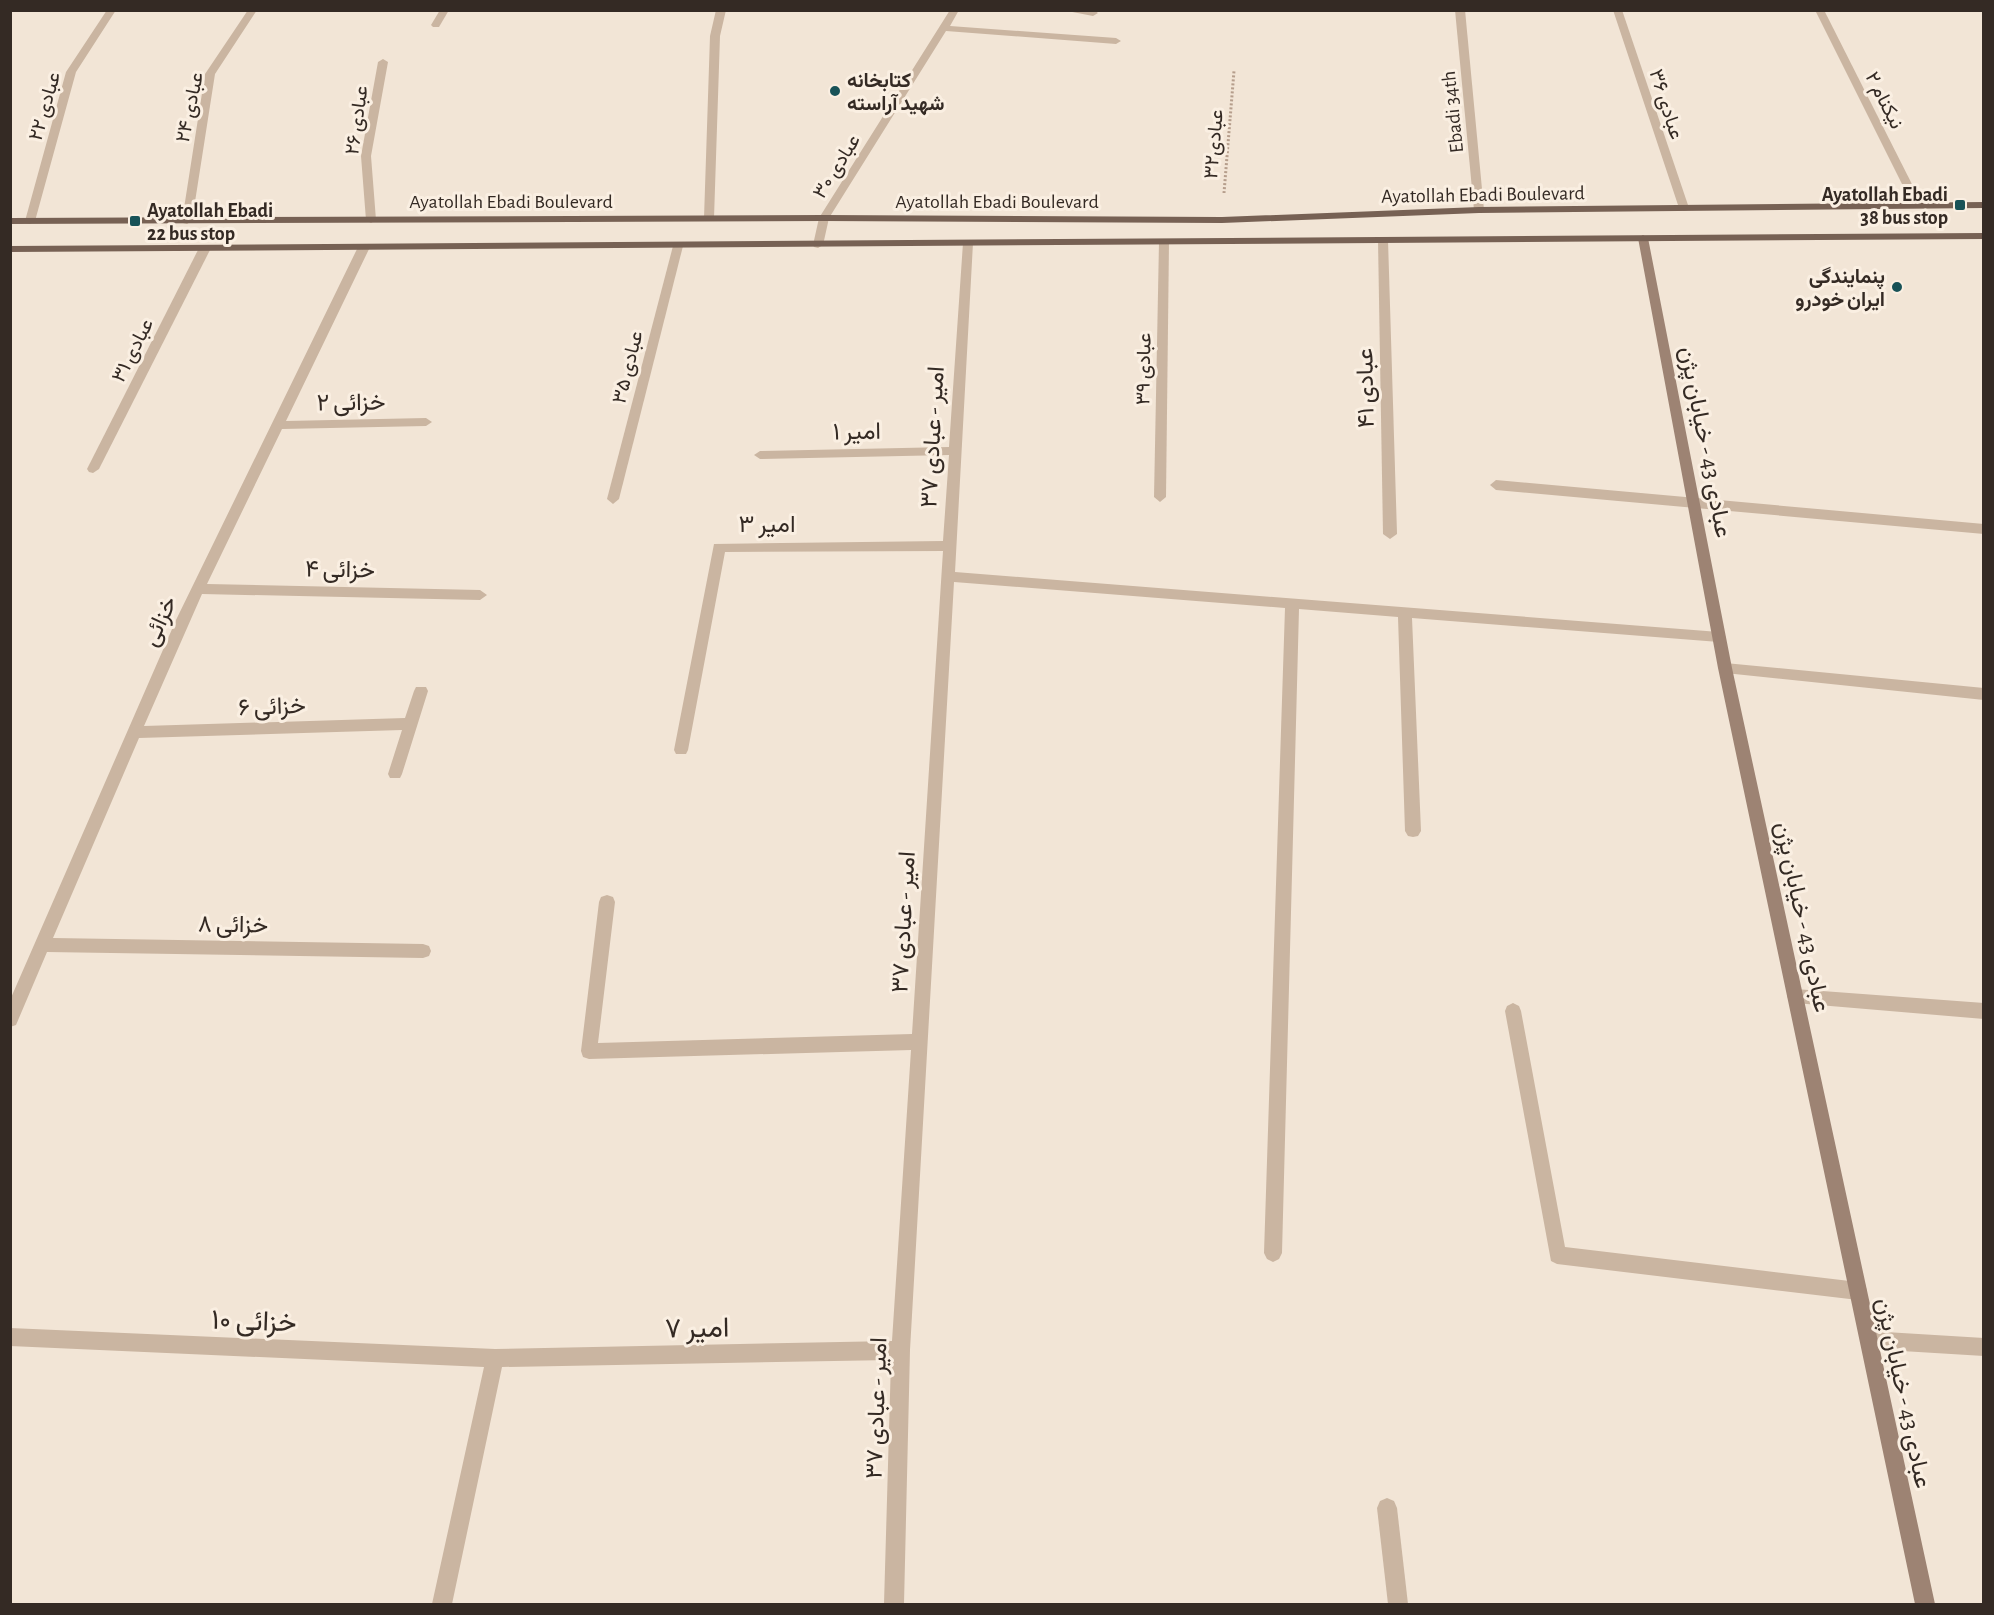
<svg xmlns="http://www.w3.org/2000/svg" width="1994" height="1615" viewBox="0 0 1994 1615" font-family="'Alegreya Sans',Vazirmatn,sans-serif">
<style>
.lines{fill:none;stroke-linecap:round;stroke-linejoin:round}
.path{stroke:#b69e8c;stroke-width:3;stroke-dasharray:2 2;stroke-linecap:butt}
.lane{fill:#cab5a1;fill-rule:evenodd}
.street{fill:#cab5a1;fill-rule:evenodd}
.secondary{fill:#9d8373;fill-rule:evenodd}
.primary{fill:#776154;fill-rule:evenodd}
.poi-dot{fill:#185257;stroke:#faefe2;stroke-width:2}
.labels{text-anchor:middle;stroke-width:6;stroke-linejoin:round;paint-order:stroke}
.far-poi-label{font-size:20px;font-weight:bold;fill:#342a24;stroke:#faefe2;text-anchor:start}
.far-street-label{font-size:20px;fill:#342a24;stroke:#faefe2}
.street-label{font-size:24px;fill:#342a24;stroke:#faefe2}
.near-street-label{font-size:28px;fill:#342a24;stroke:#faefe2}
</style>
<rect width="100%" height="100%" fill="#f2e5d6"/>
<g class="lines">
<!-- path -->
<polyline class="path" points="1224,193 1234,71"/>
<!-- lane -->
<g class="lane">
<polygon points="440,10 449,10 439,27 433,27 431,25"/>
<polygon points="1613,10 1622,10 1689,208 1688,210 1684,211 1679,208"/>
</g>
<!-- street -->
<g class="street">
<polygon points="107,10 116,10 76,72 35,221 30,224 26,223 25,221 66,72"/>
<polygon points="248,10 257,10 215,74 192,221 187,224 183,223 182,221 205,74"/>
<polygon points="716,10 726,10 720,36 714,218 709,221 704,218 710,36"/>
<polygon points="950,10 959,10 950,26 1116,38 1121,41 1116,44 946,31 829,218 823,245 818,248 814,247 813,245 819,218"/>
<polygon points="1062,10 1094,10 1098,13 1093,16"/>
<polygon points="1455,10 1465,10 1484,210 1479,213 1474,210"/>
<polygon points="1815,10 1824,10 1923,206 1922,208 1914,208"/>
<polygon points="383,59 388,62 371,156 376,220 371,223 366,220 361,156 378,62"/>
<polygon points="1383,237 1388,240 1397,534 1390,539 1383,534 1378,240"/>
<polygon points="1164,239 1169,242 1166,497 1160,502 1154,497 1159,242"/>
<polygon points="968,240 973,243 955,572 1719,632 1726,637 1719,642 1412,618 1421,831 1418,836 1413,837 1408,836 1405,831 1398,617 1299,609 1282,1253 1279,1259 1273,1262 1267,1259 1264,1253 1285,608 954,582 910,1350 904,1604 884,1604 891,1360 502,1367 452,1604 432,1604 484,1367 10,1346 10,1328 495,1349 892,1341 911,1050 589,1059 583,1057 581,1051 599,902 601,897 607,895 613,897 615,902 598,1043 912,1034 943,551 725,552 688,750 686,754 676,754 674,750 714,544 943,541 949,455 760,459 754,455 760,451 949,447 963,243"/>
<polygon points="678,243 683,246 619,499 613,504 607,499 673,246"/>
<polygon points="364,244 370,247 286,421 426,418 432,422 426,426 282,429 207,584 480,590 487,595 480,600 202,594 144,726 405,718 414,691 416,687 426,687 428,691 402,774 400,778 390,778 388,774 402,730 139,738 53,938 423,944 429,946 431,951 429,956 423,958 47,952 16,1025 10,1027 10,1000 176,620 358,247"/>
<polygon points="205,245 211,248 99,469 93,473 89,472 87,469 199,248"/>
<polygon points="1496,480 1984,524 1984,534 1496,490 1490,485"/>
<polygon points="1725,663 1984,688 1984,700 1725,673 1718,668"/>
<polygon points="1795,989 1984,1003 1984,1019 1795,1003 1789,1001 1787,996 1789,991"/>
<polygon points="1513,1003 1519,1006 1521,1011 1565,1247 1858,1282 1865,1284 1867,1291 1865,1298 1858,1300 1557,1264 1551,1261 1505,1011 1507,1006"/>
<polygon points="1869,1331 1984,1338 1984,1356 1869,1349 1862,1347 1860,1340 1862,1333"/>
<polygon points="1387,1498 1394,1501 1397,1508 1408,1604 1388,1604 1377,1508 1380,1501"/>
</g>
<!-- secondary -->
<polygon class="secondary" points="1643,235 1648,238 1732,668 1935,1604 1915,1604 1718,668 1638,238"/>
<!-- primary -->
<g class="primary">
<polygon points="1984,202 1984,208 1479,213 1222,223 824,221 10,224 10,218 824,215 1222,217 1479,207"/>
<polygon points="1984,233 1984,239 10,252 10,246"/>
</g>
</g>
<!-- markers -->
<g class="poi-dot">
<circle cx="835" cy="91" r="6"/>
<rect x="1954" y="199" width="12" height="12" rx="3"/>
<rect x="129" y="215" width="12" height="12" rx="3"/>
<circle cx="1897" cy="287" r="6"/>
</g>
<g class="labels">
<!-- far-poi labels -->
<g class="far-poi-label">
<text x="847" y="87">کتابخانه<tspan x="847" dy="23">شهید آراسته</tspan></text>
<text x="1948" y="201" text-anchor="end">Ayatollah Ebadi<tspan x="1948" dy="23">38 bus stop</tspan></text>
<text x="147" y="217">Ayatollah Ebadi<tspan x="147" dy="23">22 bus stop</tspan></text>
<text x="1885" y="283" text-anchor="end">پنمایندگی<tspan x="1885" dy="23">ایران خودرو</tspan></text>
</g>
<!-- far-street labels -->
<g class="far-street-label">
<text transform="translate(1885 100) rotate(63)" y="7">نیکنام ۲</text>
<text transform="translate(1667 104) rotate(72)" y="7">عبادی ۳۶</text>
<text transform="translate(44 106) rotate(-74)" y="7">عبادی ۲۲</text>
<text transform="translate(189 107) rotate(-78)" y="7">عبادی ۲۴</text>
<text transform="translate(1452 112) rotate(-96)" y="7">Ebadi 34th</text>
<text transform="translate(356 120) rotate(-82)" y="7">عبادی ۲۶</text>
<text transform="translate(1213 144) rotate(-85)" y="7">عبادی۳۲</text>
<text transform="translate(836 166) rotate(-58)" y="7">عبادی ۳۰</text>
<text transform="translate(1483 194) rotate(-1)" y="7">Ayatollah Ebadi Boulevard</text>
<text x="511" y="208">Ayatollah Ebadi Boulevard</text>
<text x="997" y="208">Ayatollah Ebadi Boulevard</text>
<text transform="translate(132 350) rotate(-63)" y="7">عبادی ۳۱</text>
<text transform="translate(627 367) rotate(-76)" y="7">عبادی ۳۵</text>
<text transform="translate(1143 369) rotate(-89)" y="7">عبادی ۳۹</text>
</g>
<!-- street labels -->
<g class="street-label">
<text transform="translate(1365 388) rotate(-91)" y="8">عبادی ۴۱</text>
<text transform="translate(351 402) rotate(-1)" y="8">خزائی ۲</text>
<text transform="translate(857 431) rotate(-1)" y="8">امیر ۱</text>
<text transform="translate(932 437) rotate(-87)" y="8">امیر - عبادی ۳۷</text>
<text transform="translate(1706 442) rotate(79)" y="8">عبادی 43 - خیابان پژن</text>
<text x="767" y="532">امیر ۳</text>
<text transform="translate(340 569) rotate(1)" y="8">خزائی ۴</text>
<text transform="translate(159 621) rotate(-65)" y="8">خزائی</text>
<text transform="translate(272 706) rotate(-2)" y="8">خزائی ۶</text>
<text transform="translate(1803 917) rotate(78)" y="8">عبادی 43 - خیابان پژن</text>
<text transform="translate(903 922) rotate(-87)" y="8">امیر - عبادی ۳۷</text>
<text transform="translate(233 924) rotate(1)" y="8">خزائی ۸</text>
<text transform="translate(1904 1393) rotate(78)" y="8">عبادی 43 - خیابان پژن</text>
<text transform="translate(876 1408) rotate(-88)" y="8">امیر - عبادی ۳۷</text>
</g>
<!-- near-street labels -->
<g class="near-street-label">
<text transform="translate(254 1320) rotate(2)" y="10">خزائی ۱۰</text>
<text transform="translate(697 1327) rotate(-1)" y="10">امیر ۷</text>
</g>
</g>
<!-- border -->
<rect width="1994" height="1615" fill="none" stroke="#342a24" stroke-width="24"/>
</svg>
